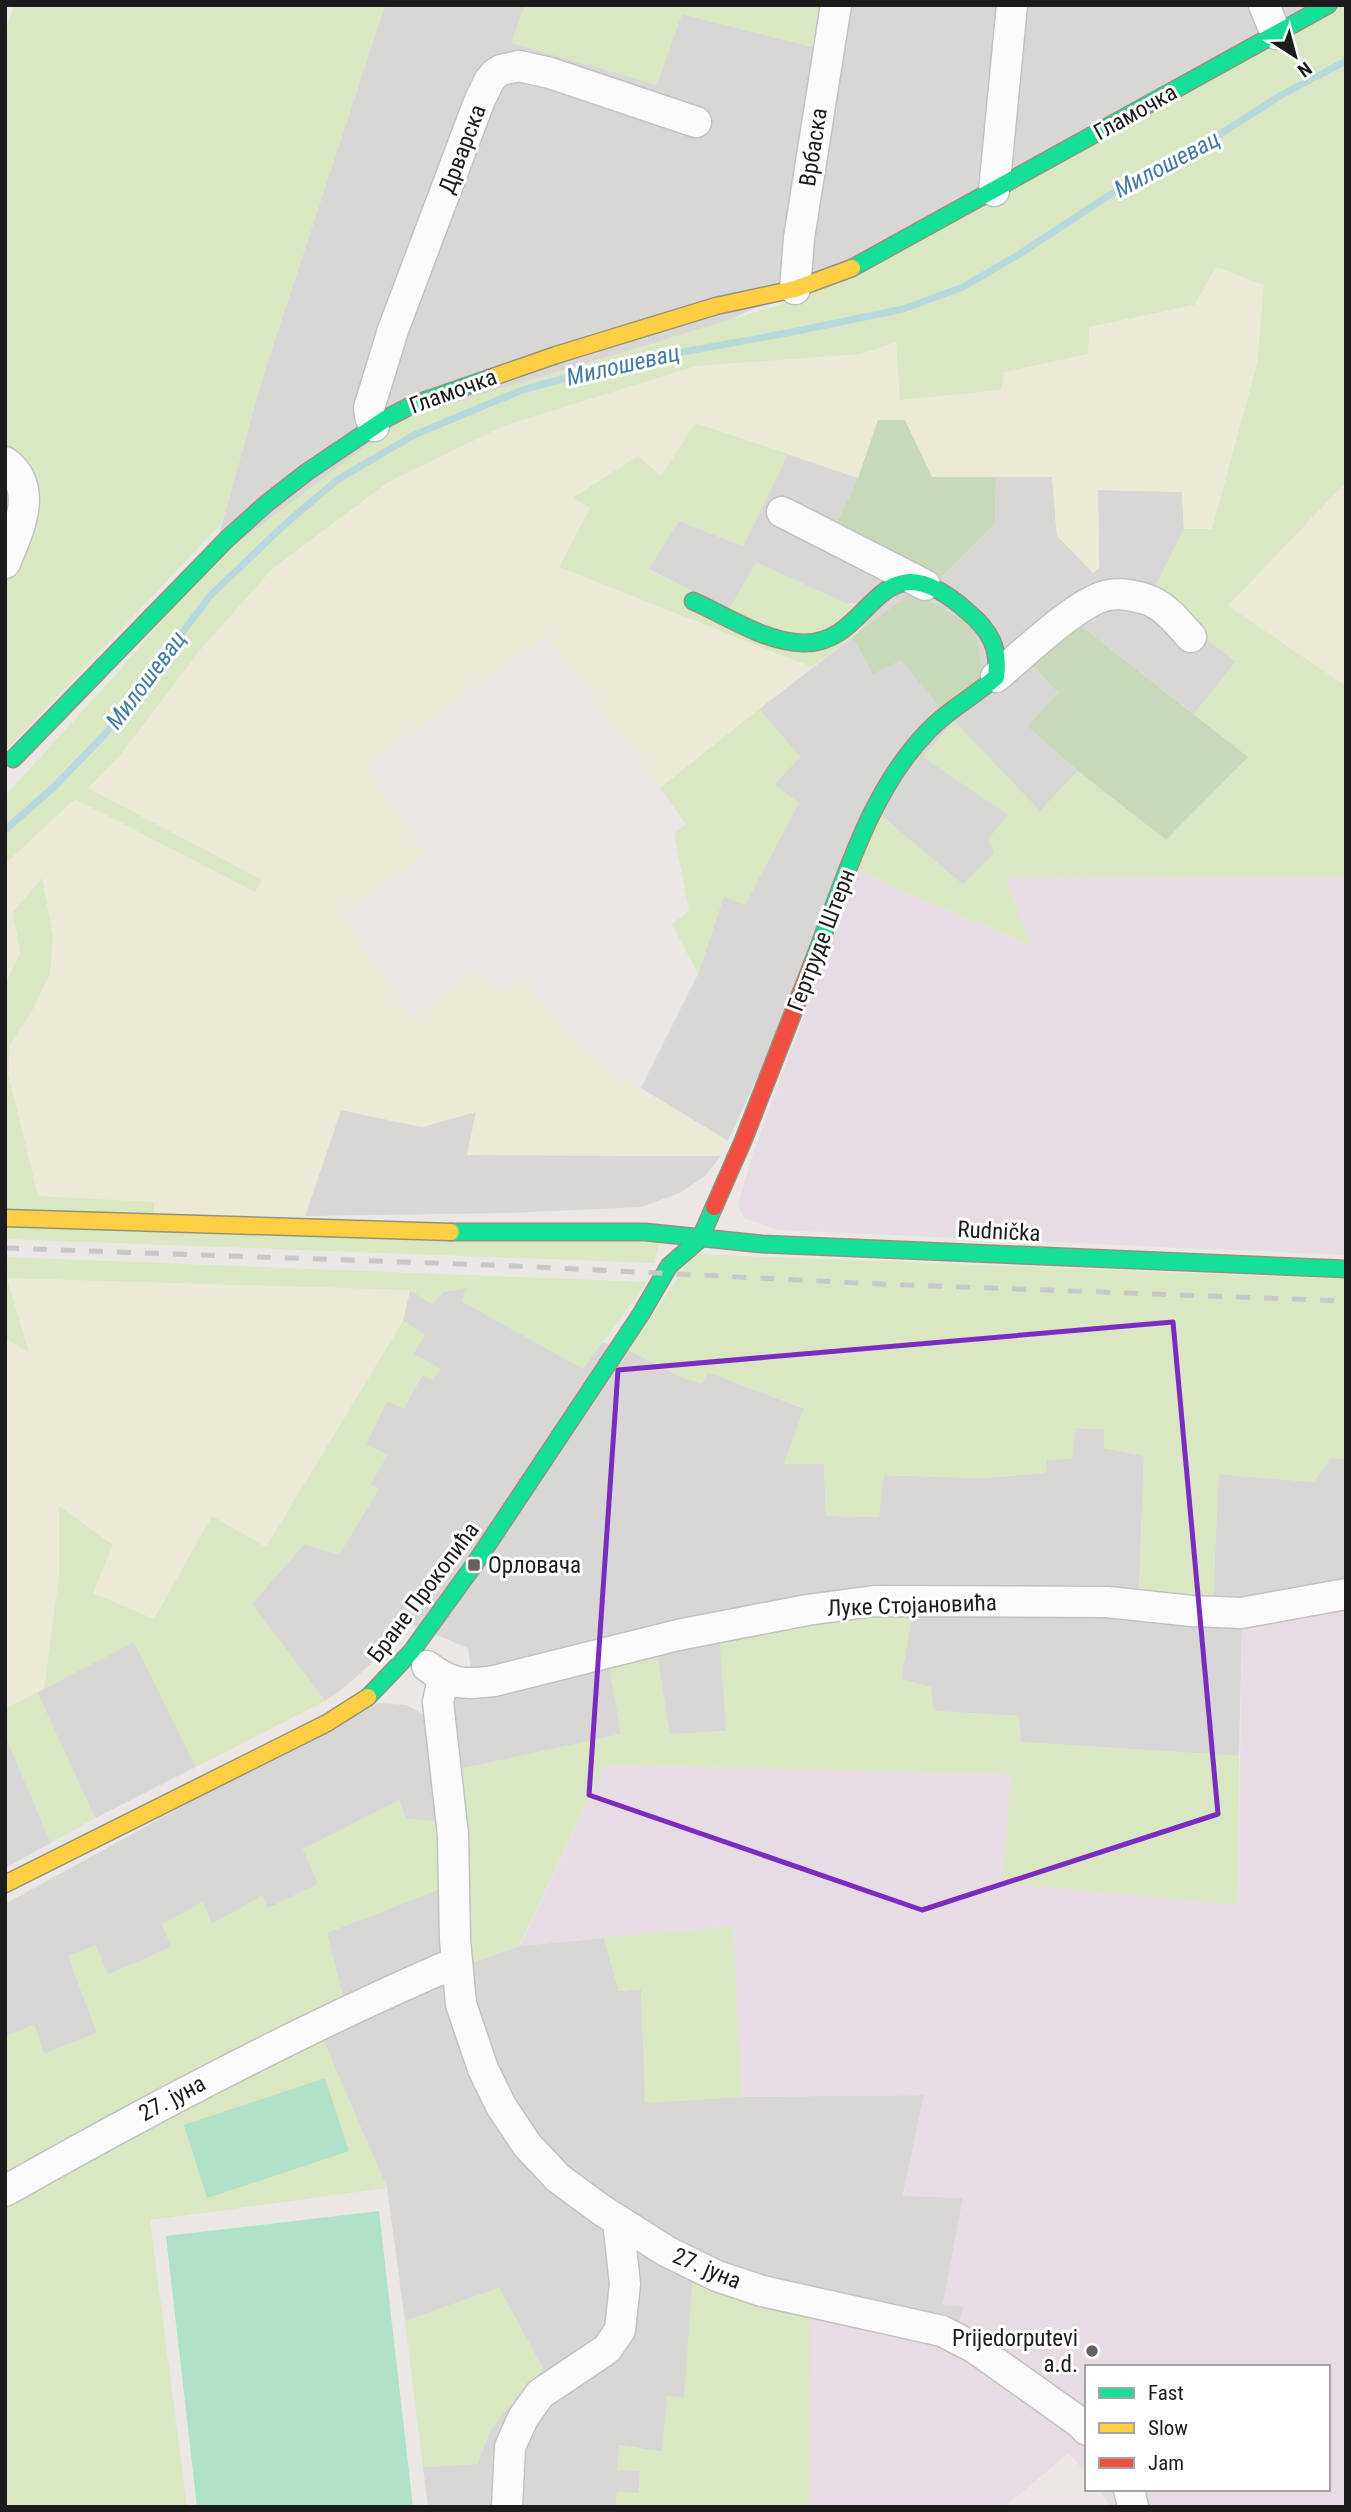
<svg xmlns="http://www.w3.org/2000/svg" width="1351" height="2512" viewBox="0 0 1351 2512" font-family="'Roboto Condensed',sans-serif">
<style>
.residential{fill:#d9d7d6}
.industrial{fill:#e8dce4}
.farmland{fill:#ecead7}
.grass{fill:#d9e8c2}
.forest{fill:#c7d9b9}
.pitch{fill:#afe2c8}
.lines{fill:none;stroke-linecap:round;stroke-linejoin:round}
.stream{stroke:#b7d9de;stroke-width:7}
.street-casing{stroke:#c3c2c0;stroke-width:33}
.fast-casing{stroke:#93937c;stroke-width:19}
.slow-casing{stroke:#93937c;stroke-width:19}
.jam-casing{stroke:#93937c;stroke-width:19}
.street{stroke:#fcfbfb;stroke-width:30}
.fast{stroke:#16e098;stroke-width:16}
.slow{stroke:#ffcf43;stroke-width:16}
.jam{stroke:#f24e42;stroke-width:16}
.rail{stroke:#c9c8c8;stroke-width:5;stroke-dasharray:14 14;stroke-linecap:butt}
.marked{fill:none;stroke:#7b2cbf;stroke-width:5;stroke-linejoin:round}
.poi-dot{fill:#646362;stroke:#fff;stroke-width:2.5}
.labels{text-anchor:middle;stroke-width:6;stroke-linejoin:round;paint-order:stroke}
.street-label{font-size:23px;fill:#1c1c1c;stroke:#fff}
.poi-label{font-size:23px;fill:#1c1c1c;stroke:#fff;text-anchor:start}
.water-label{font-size:24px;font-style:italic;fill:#467ba3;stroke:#fff}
</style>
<rect width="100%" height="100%" fill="#eae7e4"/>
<!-- residential -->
<g class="residential">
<polygon points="385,5 525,5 512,43 682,14 833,52 847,5 1345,5 1072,159 211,563 263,376"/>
<polygon points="788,454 858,478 837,523 995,523 996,477 1052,477 1057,536 1099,568 1098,490 1182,492 1184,529 1152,593 1180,619 1237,662 1194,714 1079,624 1031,664 1058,693 1027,726 1078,771 1040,811 954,722 1009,816 994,854 963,885 879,814 728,1141 641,1088 698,974 724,895 745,905 774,784 800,757 759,709 853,637 886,602 730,609 648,569 679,521 743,546"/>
<polygon points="341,1110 422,1127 477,1111 468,1155 721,1156 705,1176 680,1193 641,1207 508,1213 305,1216"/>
<polygon points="468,1288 462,1301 629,1350 681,1377 702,1383 708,1372 805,1409 785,1464 824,1463 826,1515 883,1475 985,1478 1045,1473 1047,1460 1076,1428 1105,1429 1105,1448 1144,1456 1138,1616 1222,1627 1242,1625 1239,1756 1021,1742 1018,1716 933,1711 901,1679 912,1612 726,1731 670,1735 608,1662 622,1734 460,1769 453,1702 455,1695 473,1686 468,1648 408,1623 384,1652 346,1686 325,1701 252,1604 304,1544 379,1489 369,1485 366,1444 387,1401 404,1408 422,1375 440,1369 413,1354 425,1335 403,1321 410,1290 432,1304 443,1292"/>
<polygon points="1330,1458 1346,1459 1346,1586 1301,1595 1213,1600 1218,1474 1314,1482"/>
<polygon points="134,1641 196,1767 95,1818 37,1692"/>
<polygon points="380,1703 406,1705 423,1714 435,1730 444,1822 406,1819 399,1801 303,1849 318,1884 267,1909 254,1902 211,1924 203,1902 171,1947 108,1975 68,1956 97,2033 44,2054 34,2025 5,2037 5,1904 352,1713"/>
<polygon points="5,1735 51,1843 5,1868"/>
<polygon points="445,1887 445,1943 441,1954 345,2004 326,1933"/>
<polygon points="604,1938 619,1991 641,1989 646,2102 743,2097 924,2095 903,2195 963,2198 943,2305 965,2305 952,2346 683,2398 668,2396 662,2452 620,2445 640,2471 639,2494 617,2492 616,2507 428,2507 423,2467 477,2464 490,2431 517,2396 543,2369 499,2288 405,2321 387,2188 319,2031 468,1964 519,1946"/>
</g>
<!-- industrial -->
<g class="industrial">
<polygon points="859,868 897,889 1030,945 1004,878 1346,877 1346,1255 779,1230 744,1218 738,1205 753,1153"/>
<polygon points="1346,1604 1346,2507 1111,2507 1098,2489 1328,2489 1328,2367 1087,2367 1087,2475 1069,2453 1004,2507 809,2507 810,2315 951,2346 964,2306 943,2305 963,2198 903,2196 924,2095 742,2097 732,1926 520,1946 605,1765 1011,1774 1238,1905 1242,1625"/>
</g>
<!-- farmland -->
<g class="farmland">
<polygon points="1216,267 1264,285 1257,364 1212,530 1184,529 1182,492 1098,490 1099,568 1093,573 1057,536 1052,477 932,477 878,420 858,478 696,423 661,476 573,497 590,507 559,566 812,667 660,788 547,634 364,767 426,853 340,916 413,1017 480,969 498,995 523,976 571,1039 595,1062 728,1141 721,1156 467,1155 476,1112 422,1127 341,1110 305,1216 154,1216 153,1202 38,1197 8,1074 10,1044 33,1009 14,912 20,953 5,985 5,864 75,799 255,891 262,880 87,788 120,755 201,649 272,569 390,481 506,425 696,366 861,354 897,342 901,400 1001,390 1004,372 1088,354 1089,327 1194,305"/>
<polygon points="1346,482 1346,686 1228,606"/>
<polygon points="6,1278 410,1290 403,1321 266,1548 212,1517 154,1619 93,1593 113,1545 59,1507 59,1576 44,1689 5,1709 5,1338 29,1352"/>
</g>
<!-- grass -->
<g class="grass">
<polygon points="15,5 385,5 263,376 222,523 5,751 5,560 30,508 10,449 5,446 5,30"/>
<polygon points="525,5 847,5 833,52 682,14 657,85 511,43"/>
<polygon points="1346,5 1346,482 1228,606 1346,686 1346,877 1005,878 1031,945 897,889 859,868 879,813 963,885 994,854 988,839 1008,815 923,757 954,721 1040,811 1078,771 1166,840 1248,757 1194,714 1236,661 1180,619 1152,593 1184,529 1212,529 1257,364 1264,285 1216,267 1194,305 1089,327 1088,354 1004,372 1001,390 900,400 896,342 861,354 696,366 506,425 390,481 272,569 201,649 120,755 88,788 262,880 255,892 75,799 5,864 5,796 117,673 211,563 403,418 806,297"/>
<polygon points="695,423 788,454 743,546 679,521 648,570 730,608 756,562 870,614 853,637 812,667 559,567 590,508 573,498 638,456 661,476"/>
<polygon points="759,709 800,757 774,784 799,803 745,905 724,896 698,974 672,924 689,911 674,833 686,824 660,788"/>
<polygon points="42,878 53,936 50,974 33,1009 10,1044 8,1074 38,1196 154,1202 154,1216 5,1210 5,985 20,953 13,912"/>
<polygon points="5,1227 661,1238 654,1263 5,1239"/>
<polygon points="694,1254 1346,1279 1346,1459 1330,1458 1314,1482 1219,1474 1213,1600 1139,1593 1144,1456 1104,1448 1104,1429 1076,1428 1072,1459 1047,1460 1046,1473 982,1478 884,1475 879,1517 826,1516 824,1464 784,1464 804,1408 708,1372 702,1384 681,1377 629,1350"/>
<polygon points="5,1257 647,1282 583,1369 461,1301 467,1288 443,1292 432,1304 410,1290 7,1278 29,1353 5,1338"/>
<polygon points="403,1321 425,1335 413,1354 441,1369 433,1380 421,1375 404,1408 387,1401 366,1444 388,1455 370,1484 379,1489 339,1555 304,1544 252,1604 325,1701 196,1767 134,1642 44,1689 59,1576 59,1506 113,1545 93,1593 154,1619 212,1516 266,1547"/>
<polygon points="913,1612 901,1679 931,1687 934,1711 1019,1716 1021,1742 1239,1756 1238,1905 1003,1883 1011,1774 605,1765 519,1946 468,1964 460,1769 621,1734 608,1662 656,1648 670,1734 726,1731 719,1633 793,1622"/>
<polygon points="37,1692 95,1818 51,1843 5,1735 5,1709"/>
<polygon points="399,1800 406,1819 444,1822 445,1887 327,1933 345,2004 5,2186 5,2037 34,2025 44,2054 97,2033 68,1956 96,1945 108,1975 171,1947 162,1924 203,1902 212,1924 262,1896 268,1909 318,1884 303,1849"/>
<polygon points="733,1926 742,2097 645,2103 641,1989 619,1991 604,1938"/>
<polygon points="319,2031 387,2188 150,2220 187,2507 5,2507 5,2203"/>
<polygon points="693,2274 810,2315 809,2507 616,2507 617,2492 639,2493 640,2471 617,2470 619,2445 662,2452 667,2396 684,2397"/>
<polygon points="499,2288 543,2370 517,2396 490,2431 477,2464 423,2467 405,2321"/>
</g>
<!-- forest -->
<g class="forest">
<polygon points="878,420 905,420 932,477 996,477 995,523 941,577 837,523 858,478"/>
<polygon points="913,591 975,628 984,680 942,710 901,660 873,674 853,637"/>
<polygon points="1079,624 1248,757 1166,840 1078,771 1027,726 1058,693 1031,664"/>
</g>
<!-- pitch -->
<g class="pitch">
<polygon points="325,2078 349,2151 207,2198 184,2125"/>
<polygon points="379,2211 413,2507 197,2507 166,2236"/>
</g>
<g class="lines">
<!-- stream -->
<polyline class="stream" points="5,830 54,787 107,732 210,596 283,526 337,480 414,435 522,390 617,364 787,333 903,309 963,287 1018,255 1111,194 1192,152 1283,94 1346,61"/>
<defs>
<g id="street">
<polyline points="1264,5 1276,34"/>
<polyline points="994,191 1012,5"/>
<polyline points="795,289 799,238 836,5"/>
<polyline points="374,426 370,416 369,408 393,330 479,102 489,81 495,74 501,70 519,66 550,73 696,122"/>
<path d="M5,462c35,26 13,69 0,101"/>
<polyline points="782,512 925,585"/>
<path d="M996,677c24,-20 84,-78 113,-82 13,-2 30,1 42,6 17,8 28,23 40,36"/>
<path d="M427,1666c24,19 38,19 67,15l184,-46 129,-25 67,-9 233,1 85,9 49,2 105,-19"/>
<polyline points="443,1679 438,1702 453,1835 455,1940 461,2004 483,2069 501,2106 527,2145 558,2178 600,2209 666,2251 717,2276 762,2291 942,2331 975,2348 1079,2422 1087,2430"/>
<path d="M5,2191c148,-84 296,-162 452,-229"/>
<polyline points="1129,2489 1133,2507"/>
<polyline points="507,2507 510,2447 523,2418 540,2394 607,2349 620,2330 625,2284 618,2221"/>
</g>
<g id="fast">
<polyline points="852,268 1328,5"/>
<path d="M693,601c34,15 72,41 110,42 72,2 72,-114 165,-31 22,18 32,37 28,65 -21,19 -47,32 -67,53 -61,62 -85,153 -116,232"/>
<polyline points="13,759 227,539 267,503 307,472 387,418 412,405 490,378"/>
<polyline points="451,1232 645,1232 762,1244 1346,1269"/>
<polyline points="368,1697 411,1652 474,1565 641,1314 669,1266 700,1239 714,1207"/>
</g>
<g id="slow">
<polyline points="490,378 556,355 716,306 795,289 852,268"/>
<polyline points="5,1218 451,1232"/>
<polyline points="5,1884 327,1723 368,1697"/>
</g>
<polyline id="jam" points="714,1207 743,1141 813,962"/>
</defs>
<!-- street casing -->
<use href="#street" class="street-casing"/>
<!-- fast casing -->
<use href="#fast" class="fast-casing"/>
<!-- slow casing -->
<use href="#slow" class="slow-casing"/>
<!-- jam casing -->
<use href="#jam" class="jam-casing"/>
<!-- street -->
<use href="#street" class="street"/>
<!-- fast -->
<use href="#fast" class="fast"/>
<!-- slow -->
<use href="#slow" class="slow"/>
<!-- jam -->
<use href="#jam" class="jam"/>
<!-- rail -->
<polyline class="rail" points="5,1248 515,1266 881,1284 1346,1301"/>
</g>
<!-- marked area -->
<path class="marked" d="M1173,1322l45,492 -296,96 -333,-115 29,-425z"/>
<!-- markers -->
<g class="poi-dot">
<rect x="467" y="1558" width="14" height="14" rx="3.5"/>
<circle cx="1092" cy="2351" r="7"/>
</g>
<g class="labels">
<!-- street labels -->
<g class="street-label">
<text transform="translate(1135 112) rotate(-29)" y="8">Гламочка</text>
<text transform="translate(813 147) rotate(-81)" y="8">Врбаска</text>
<text transform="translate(462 149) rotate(-69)" y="8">Дрварска</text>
<text transform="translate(453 391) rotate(-20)" y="8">Гламочка</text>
<text transform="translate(821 940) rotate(-69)" y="8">Гертруде Штерн</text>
<text transform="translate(999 1231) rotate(3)" y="8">Rudnička</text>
<text transform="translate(423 1592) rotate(-53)" y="8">Бране Прокопића</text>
<text transform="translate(912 1605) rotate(-2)" y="8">Луке Стојановића</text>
<text transform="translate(172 2098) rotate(-28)" y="8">27. јуна</text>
<text transform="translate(707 2268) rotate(23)" y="8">27. јуна</text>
</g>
<!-- poi labels -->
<g class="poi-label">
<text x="488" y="1573">Орловача</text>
<text x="1078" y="2346" text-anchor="end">Prijedorputevi<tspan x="1078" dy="26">a.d.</tspan></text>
</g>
<!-- water labels -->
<g class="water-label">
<text transform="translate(1167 164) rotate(-28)" y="8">Милошевац</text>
<text transform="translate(623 365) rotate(-13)" y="8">Милошевац</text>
<text transform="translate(146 680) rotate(-53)" y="8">Милошевац</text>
</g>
</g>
<!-- border -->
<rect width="1351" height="2512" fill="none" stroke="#1c1c1c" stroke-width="14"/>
<!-- legend -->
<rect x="1085" y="2365" width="245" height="126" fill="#ffffff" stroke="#a4a4a4" stroke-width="2"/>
<rect x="1099" y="2388" width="35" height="10" fill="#16e098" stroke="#a4a4a4" stroke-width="2"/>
<text x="1148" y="2400" font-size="21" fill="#1c1c1c">Fast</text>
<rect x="1099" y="2423" width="35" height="10" fill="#ffcf43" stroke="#a4a4a4" stroke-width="2"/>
<text x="1148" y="2435" font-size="21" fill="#1c1c1c">Slow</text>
<rect x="1099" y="2458" width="35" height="10" fill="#f24e42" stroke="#a4a4a4" stroke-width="2"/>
<text x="1148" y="2470" font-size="21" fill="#1c1c1c">Jam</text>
<!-- north arrow -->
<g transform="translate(1295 56) rotate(144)" stroke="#ffffff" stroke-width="5" paint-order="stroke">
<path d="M0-5L12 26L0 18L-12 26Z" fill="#1c1c1c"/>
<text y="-10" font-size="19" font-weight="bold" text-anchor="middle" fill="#1c1c1c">N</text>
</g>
</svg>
